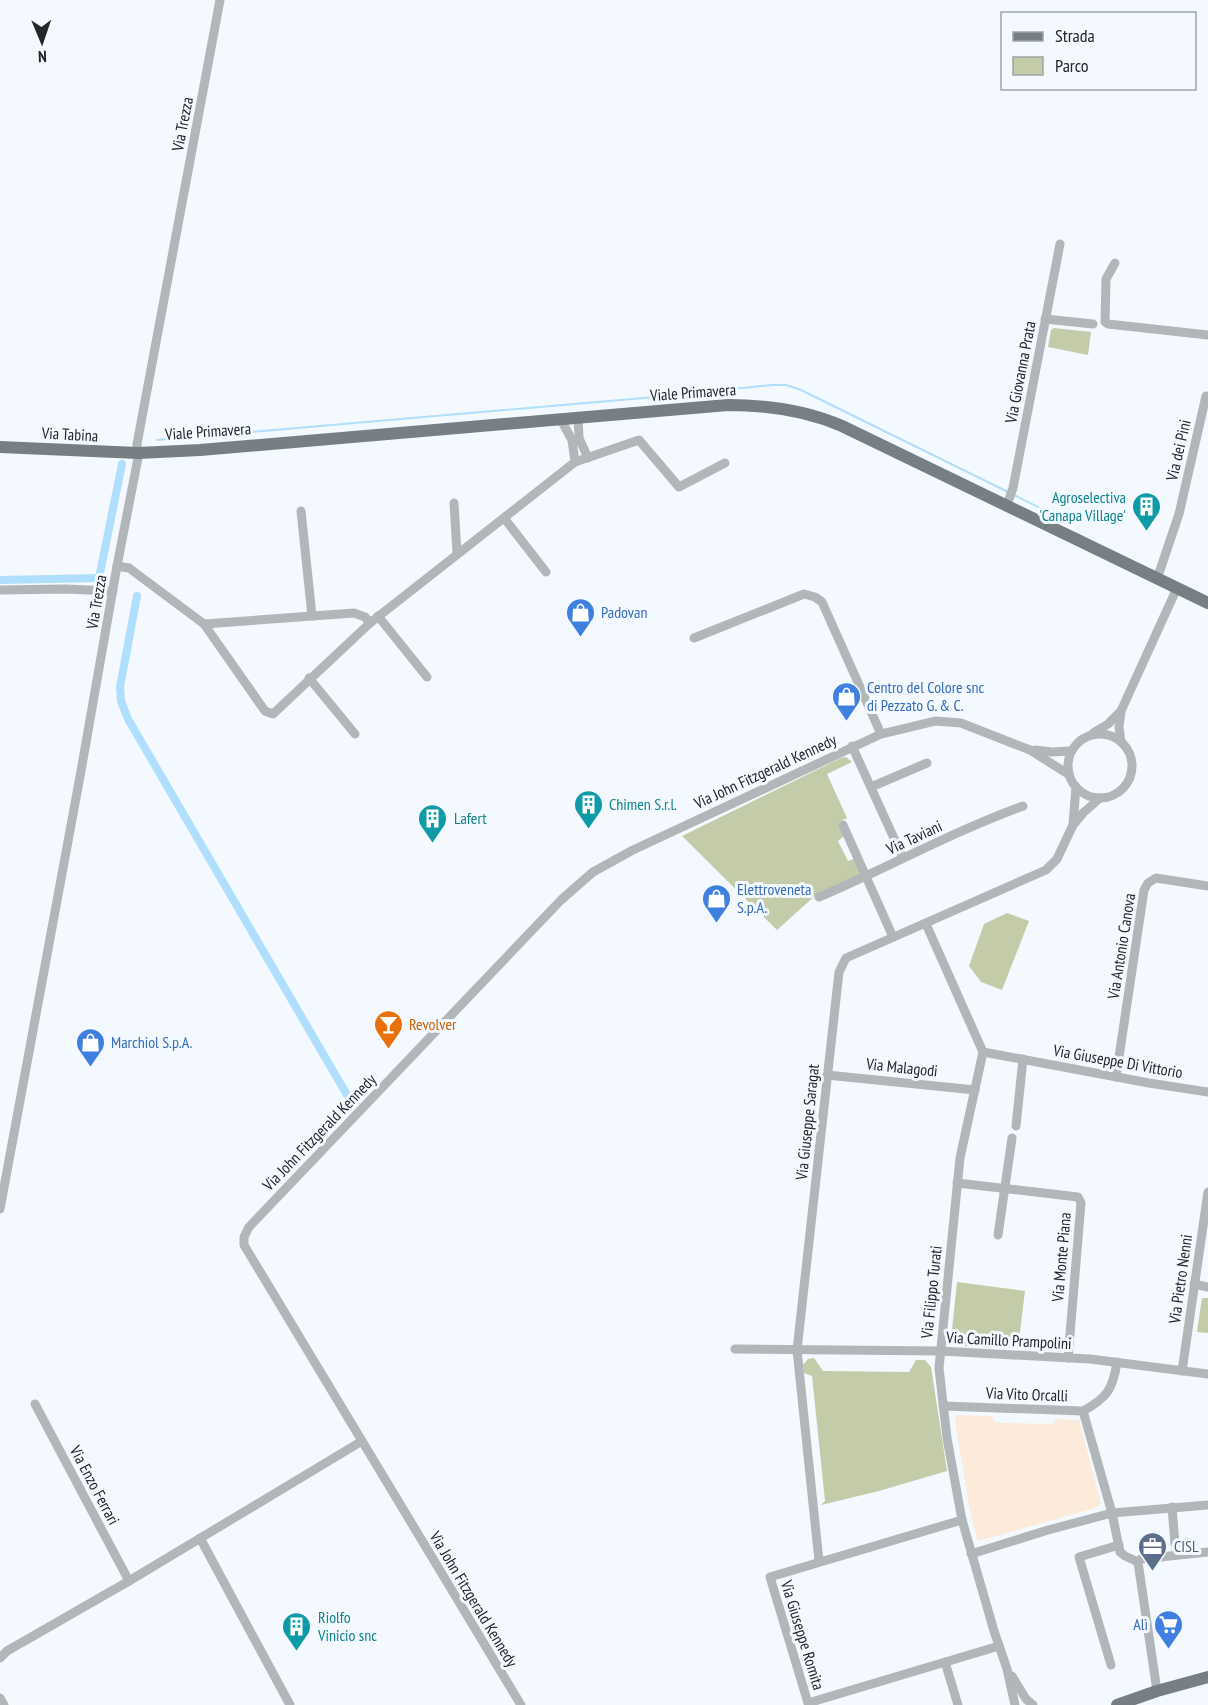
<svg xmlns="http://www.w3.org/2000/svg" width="1208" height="1705" viewBox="0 0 1208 1705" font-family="'PT Sans Narrow',sans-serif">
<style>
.education{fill:#fcebda}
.green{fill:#c3cba9}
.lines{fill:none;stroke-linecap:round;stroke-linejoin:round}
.stream{stroke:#afdefe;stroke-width:2}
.canal{stroke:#afdefe;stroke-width:8}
.minor{stroke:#b1b6b9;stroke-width:9}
.major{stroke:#767f84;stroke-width:12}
.labels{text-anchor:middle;stroke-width:6;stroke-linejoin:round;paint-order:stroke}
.street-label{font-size:16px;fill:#222629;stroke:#f3f9fe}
.culture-label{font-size:16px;fill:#0d838f;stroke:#f3f9fe;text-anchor:start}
.shop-label{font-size:16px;fill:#366cbe;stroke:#f3f9fe;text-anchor:start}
.food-label{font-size:16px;fill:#c56008;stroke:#f3f9fe;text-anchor:start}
.service-label{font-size:16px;fill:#4e5e75;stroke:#f3f9fe;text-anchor:start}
</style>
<rect width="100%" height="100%" fill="#f3f9fe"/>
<!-- education -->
<polygon class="education" points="958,1415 992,1416 994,1421 999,1423 1050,1424 1053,1423 1056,1419 1079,1420 1101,1504 1095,1508 979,1541 977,1539 969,1507 955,1421 956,1416"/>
<!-- green -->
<g class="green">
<polygon points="1054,328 1091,332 1088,355 1048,347 1051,330"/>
<polygon points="846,757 852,762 827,774 847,818 839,822 845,835 838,841 848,861 854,859 862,873 817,894 777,930 682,836 841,758"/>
<polygon points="1007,913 1029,921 1002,990 981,982 969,966 984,924"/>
<polygon points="957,1282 1025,1291 1018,1348 958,1346 952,1342 951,1339"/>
<polygon points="1202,1298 1208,1298 1208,1333 1197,1332"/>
<polygon points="814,1358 823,1371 909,1372 916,1360 925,1360 931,1367 947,1471 879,1491 821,1505 825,1501 812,1376 804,1373 803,1365 808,1359"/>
</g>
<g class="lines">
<!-- stream -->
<g class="stream">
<polyline points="157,440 644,398 772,385 786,385 801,390 1008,492"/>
<polyline points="1014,495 1054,515"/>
</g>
<!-- canal -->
<g class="canal">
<polyline points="0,580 99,578 122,464"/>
<polyline points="137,596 120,687 121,701 128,719 350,1100"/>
</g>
<!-- minor -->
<g class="minor">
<polyline points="1115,263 1106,279 1105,322 1108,324 1208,335"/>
<polyline points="1045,319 1093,324"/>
<polyline points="578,417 579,438 588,458"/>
<polyline points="560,418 572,440 575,462"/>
<polyline points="454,503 457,553"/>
<polyline points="1007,505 1013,488 1060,244"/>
<polyline points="301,511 312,616"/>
<polyline points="504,518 546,572"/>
<polyline points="117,566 129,568 204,624 265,711 273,714 370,623 575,462 639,440 679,487 725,463"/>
<polyline points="1157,579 1179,514 1206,396"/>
<polyline points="0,590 65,589 113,591"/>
<polyline points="378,616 427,677"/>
<polyline points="204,624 354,613 365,617 370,623"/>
<polyline points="694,638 804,594 815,597 822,602 881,734"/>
<polyline points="309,678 355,734"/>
<polyline points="1093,733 1108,724 1121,711"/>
<circle cx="1100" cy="766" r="32"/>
<polyline points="1121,742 1119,727 1121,711 1177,588"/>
<polyline points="852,746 903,858"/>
<polyline points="1035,750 1052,752 1071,751"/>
<polyline points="871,787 927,763"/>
<polyline points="1073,824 1076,787"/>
<polyline points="843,825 893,937"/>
<path d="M819,897c68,-29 135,-66 204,-91"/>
<polyline points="926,924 983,1052 960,1158 939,1368 947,1438 962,1520 994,1631 1007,1669 1015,1705"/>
<polyline points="983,1052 1149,1083 1208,1092"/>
<polyline points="827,1075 975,1090"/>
<polyline points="1116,1077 1144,890 1148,883 1156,878 1208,886"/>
<polyline points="1016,1126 1023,1059"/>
<polyline points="957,1183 1078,1197 1081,1203 1068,1358"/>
<polyline points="0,1209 81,771 117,566 138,458 137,444 140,428 220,0"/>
<polyline points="998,1235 1012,1138"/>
<polyline points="1194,1284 1208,1287"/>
<polyline points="735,1349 940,1351 1090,1359 1208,1374"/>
<polyline points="1182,1371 1208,1192"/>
<polyline points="35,1404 129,1581"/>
<path d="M943,1406l140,5c24,-13 30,-22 34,-49"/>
<polyline points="1083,1411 1112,1513 1120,1552 1125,1556 1138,1562"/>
<polyline points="1172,1507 1175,1544 1193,1544"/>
<polyline points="962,1520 770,1577 808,1703 999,1646"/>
<polyline points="200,1538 290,1705"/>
<polyline points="971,1554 1048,1530 1112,1513 1208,1505"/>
<polyline points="819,1561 797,1350 839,972 846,958 1046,870 1057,859 1073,825 1083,813 1100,798"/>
<polyline points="0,1658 7,1651 129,1581 362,1441"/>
<polyline points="945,1662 958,1705"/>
<polyline points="1111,1665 1079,1557 1119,1545"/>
<polyline points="1012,1676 1026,1699 1033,1705"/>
<polyline points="1157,1691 1138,1562 1141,1559 1208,1552"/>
<polyline points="0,1698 4,1705"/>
<polyline points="521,1705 244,1245 244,1237 249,1227 561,900 593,872 633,850 881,734 935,721 961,723 1030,750 1068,774"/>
</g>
<!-- major -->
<g class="major">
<path d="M0,447l138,6 62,-3 528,-45c40,0 77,5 114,21l366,177"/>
<polyline points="1117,1705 1157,1691 1208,1677"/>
</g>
</g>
<!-- icons -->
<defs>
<symbol id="building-pin" viewBox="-11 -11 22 30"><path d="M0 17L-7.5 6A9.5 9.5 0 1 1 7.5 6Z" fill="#0f9aa8" stroke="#f3f9fe"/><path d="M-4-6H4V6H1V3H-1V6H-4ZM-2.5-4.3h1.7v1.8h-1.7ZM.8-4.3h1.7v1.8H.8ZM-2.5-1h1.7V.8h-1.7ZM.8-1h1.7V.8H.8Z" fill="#fff"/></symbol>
<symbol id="shop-pin" viewBox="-11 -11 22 30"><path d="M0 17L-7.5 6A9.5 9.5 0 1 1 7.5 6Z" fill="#3f7fe0" stroke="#f3f9fe"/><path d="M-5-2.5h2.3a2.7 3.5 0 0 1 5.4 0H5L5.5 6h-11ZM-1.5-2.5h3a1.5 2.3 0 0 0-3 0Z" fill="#fff"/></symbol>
<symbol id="bar-pin" viewBox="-11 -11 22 30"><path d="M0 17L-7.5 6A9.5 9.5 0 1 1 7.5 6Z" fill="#e8710a" stroke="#f3f9fe"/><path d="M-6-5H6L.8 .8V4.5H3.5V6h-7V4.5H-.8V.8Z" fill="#fff"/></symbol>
<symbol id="office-pin" viewBox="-11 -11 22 30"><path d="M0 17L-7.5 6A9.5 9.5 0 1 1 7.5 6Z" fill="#5c6f8a" stroke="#f3f9fe"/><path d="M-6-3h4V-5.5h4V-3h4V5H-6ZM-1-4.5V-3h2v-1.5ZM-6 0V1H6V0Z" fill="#fff"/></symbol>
<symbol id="supermarket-pin" viewBox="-11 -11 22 30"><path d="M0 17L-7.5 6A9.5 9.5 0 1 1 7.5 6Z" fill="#3f7fe0" stroke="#f3f9fe"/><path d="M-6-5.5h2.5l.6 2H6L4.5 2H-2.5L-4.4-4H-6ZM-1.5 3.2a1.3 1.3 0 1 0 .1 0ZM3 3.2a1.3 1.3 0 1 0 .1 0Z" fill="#fff"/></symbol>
</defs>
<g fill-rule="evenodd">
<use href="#building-pin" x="1130" y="490" width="33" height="45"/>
<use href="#shop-pin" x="564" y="596" width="33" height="45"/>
<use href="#shop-pin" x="830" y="680" width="33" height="45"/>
<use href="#building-pin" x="572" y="788" width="33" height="45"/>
<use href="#building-pin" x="416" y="802" width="33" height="45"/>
<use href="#shop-pin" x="700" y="882" width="33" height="45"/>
<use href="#bar-pin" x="372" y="1008" width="33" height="45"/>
<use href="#shop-pin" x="74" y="1026" width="33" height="45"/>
<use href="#office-pin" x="1136" y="1530" width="33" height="45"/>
<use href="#supermarket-pin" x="1152" y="1608" width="33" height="45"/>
<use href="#building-pin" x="280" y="1610" width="33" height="45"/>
</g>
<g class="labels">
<!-- street labels -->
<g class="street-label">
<text transform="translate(182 124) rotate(-79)" y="6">Via Trezza</text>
<text transform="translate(1020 372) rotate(-79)" y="6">Via Giovanna Prata</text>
<text transform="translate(693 392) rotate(-4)" y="6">Viale Primavera</text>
<text transform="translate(208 431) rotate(-4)" y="6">Viale Primavera</text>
<text transform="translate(70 434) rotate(3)" y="6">Via Tabina</text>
<text transform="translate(1178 450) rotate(-77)" y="6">Via dei Pini</text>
<text transform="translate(96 602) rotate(-80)" y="6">Via Trezza</text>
<text transform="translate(765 771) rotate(-25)" y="6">Via John Fitzgerald Kennedy</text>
<text transform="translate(914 837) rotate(-25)" y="6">Via Taviani</text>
<text transform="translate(1121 946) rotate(-81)" y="6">Via Antonio Canova</text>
<text transform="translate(1118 1061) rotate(10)" y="6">Via Giuseppe Di Vittorio</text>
<text transform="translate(902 1067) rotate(6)" y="6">Via Malagodi</text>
<text transform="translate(807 1122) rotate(-84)" y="6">Via Giuseppe Saragat</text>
<text transform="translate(319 1132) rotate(-46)" y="6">Via John Fitzgerald Kennedy</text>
<text transform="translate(1061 1257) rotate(-85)" y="6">Via Monte Piana</text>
<text transform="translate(1180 1279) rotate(-82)" y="6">Via Pietro Nenni</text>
<text transform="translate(931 1292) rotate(-84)" y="6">Via Filippo Turati</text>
<text transform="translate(1009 1340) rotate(3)" y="6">Via Camillo Prampolini</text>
<text transform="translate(1027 1394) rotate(2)" y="6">Via Vito Orcalli</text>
<text transform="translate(95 1485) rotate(62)" y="6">Via Enzo Ferrari</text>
<text transform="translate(474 1599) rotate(59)" y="6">Via John Fitzgerald Kennedy</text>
<text transform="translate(803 1635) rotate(73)" y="6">Via Giuseppe Romita</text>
</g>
<!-- culture labels -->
<g class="culture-label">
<text x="1126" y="503" text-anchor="end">Agroselectiva<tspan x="1126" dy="18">'Canapa Village'</tspan></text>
<text x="609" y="810">Chimen S.r.l.</text>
<text x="454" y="824">Lafert</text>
<text x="318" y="1623">Riolfo<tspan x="318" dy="18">Vinicio snc</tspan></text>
</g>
<!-- shop labels -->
<g class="shop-label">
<text x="601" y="618">Padovan</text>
<text x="867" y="693">Centro del Colore snc<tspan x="867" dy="18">di Pezzato G. &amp; C.</tspan></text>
<text x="737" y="895">Elettroveneta<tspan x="737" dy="18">S.p.A.</tspan></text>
<text x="111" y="1048">Marchiol S.p.A.</text>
<text x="1148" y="1630" text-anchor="end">Alì</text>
</g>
<!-- food labels -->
<g class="food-label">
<text x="409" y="1030">Revolver</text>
</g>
<!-- service labels -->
<g class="service-label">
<text x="1174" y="1552">CISL</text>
</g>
</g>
<!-- legend -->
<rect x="1001" y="12" width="195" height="78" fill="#f3f9fe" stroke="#9fa5a9" stroke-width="1.5"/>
<rect x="1013" y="32" width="30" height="9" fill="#767f84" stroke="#9fa5a9" stroke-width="1.5"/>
<text x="1055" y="42" font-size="18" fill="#222629">Strada</text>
<rect x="1013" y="57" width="30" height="18" fill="#c3cba9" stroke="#9fa5a9" stroke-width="1.5"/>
<text x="1055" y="72" font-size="18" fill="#222629">Parco</text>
<!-- north arrow -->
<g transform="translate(42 42) rotate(178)" stroke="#f3f9fe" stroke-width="4.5" paint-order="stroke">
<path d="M0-4.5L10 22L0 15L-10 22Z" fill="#222629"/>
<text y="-9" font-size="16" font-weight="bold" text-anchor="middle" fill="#222629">N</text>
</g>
</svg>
